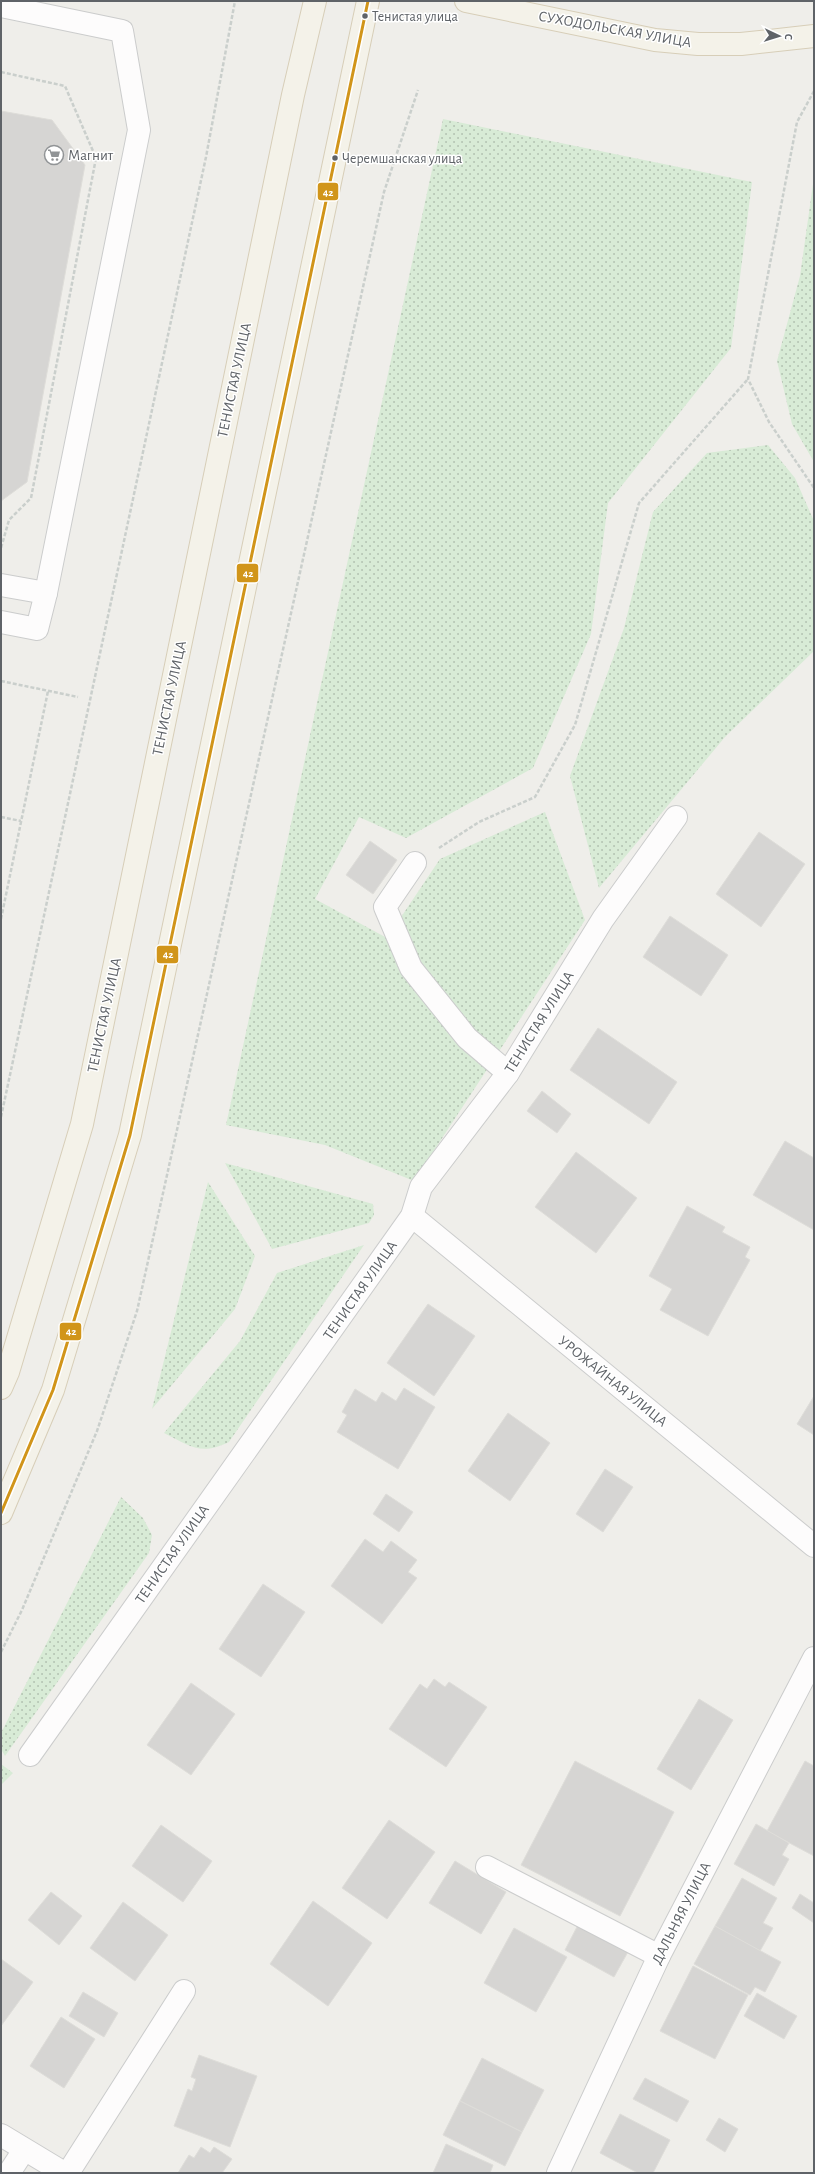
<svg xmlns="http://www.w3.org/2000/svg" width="815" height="2174" viewBox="0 0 815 2174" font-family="'Alegreya Sans',sans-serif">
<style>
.grass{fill:url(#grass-dots)}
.building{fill:#d6d5d3;stroke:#deddd9}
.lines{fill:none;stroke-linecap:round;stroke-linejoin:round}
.minor-casing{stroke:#cbcccc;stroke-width:24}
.major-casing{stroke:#d7ceb8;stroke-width:24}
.path{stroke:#cacfcc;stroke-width:2.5;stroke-dasharray:4 2;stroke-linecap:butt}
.minor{stroke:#fdfcfc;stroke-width:22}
.major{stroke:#f4f2e9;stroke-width:22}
.bus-1-casing{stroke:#fff;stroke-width:6}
.bus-1{stroke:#d1951a;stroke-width:3}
.bus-dot{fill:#5f6368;stroke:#fff;stroke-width:1.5}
.labels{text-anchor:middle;stroke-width:3;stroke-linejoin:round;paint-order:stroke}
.bus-label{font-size:14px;fill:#5f6368;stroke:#fff;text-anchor:start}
.street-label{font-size:15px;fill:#5f6368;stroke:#fff}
.poi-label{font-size:15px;fill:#5f6368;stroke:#fff;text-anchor:start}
.line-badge{stroke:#fff;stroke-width:1.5}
.badge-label{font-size:11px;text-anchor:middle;font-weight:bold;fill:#fff}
</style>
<defs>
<pattern id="grass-dots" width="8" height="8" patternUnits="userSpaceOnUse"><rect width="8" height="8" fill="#d8ebd6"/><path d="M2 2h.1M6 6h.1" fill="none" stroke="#b2c2b1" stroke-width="1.8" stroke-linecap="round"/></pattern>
</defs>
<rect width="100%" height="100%" fill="#efeeea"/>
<!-- grass -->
<g class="grass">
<polygon points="443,119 752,182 731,348 608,503 591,634 533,768 406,838 359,817 315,899 387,938 440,859 545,812 585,920 414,1181 325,1145 226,1125"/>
<polygon points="814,177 814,462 792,424 777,361 800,276"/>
<polygon points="768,445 795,478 814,521 814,651 725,737 599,888 570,776 624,628 653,512 707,453"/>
<polygon points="225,1163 373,1204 374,1215 369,1223 272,1249"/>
<polygon points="208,1182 255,1256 235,1309 152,1409"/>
<path d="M364,1245l-135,197c-29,14 -39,4 -65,-9l76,-92 37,-68z"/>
<polygon points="121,1497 143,1518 152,1535 149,1553 5,1756 1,1749 1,1733"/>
<polygon points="1,1764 13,1773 1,1785"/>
</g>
<!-- building -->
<g class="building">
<polygon points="1,111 52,120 85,165 27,482 1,501"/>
<polygon points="759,832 805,864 761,927 716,894"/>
<polygon points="370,841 397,860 373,894 346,875"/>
<polygon points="670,916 728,955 701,996 643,957"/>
<polygon points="598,1028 677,1082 649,1124 570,1070"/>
<polygon points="542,1091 571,1114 557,1133 527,1111"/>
<polygon points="785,1141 814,1158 814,1230 753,1195"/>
<polygon points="576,1152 637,1198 596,1253 535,1207"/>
<polygon points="687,1206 725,1227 722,1232 750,1247 745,1257 750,1260 708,1336 660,1310 672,1289 649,1276"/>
<polygon points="428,1304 475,1336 434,1396 387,1363"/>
<polygon points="404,1388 435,1407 398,1469 337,1432 347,1415 342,1412 355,1389 376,1402 382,1392 396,1401"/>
<polygon points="814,1396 814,1435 797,1424"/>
<polygon points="508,1413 550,1443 510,1501 468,1471"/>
<polygon points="605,1469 633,1487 603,1532 576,1514"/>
<polygon points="386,1494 413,1512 399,1532 373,1514"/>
<polygon points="365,1539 383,1552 391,1541 417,1560 408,1572 417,1578 382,1624 331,1586"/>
<polygon points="263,1584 305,1612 261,1677 219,1649"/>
<polygon points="434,1679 445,1687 449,1682 487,1707 446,1767 389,1729 420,1684 427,1689"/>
<polygon points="191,1683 235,1714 191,1775 147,1745"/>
<polygon points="699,1699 733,1720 691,1790 657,1769"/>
<polygon points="575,1761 674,1812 620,1916 521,1865"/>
<polygon points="805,1761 814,1766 814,1856 767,1831"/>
<polygon points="389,1820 435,1852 387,1919 342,1888"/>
<polygon points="756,1824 789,1843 782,1855 789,1859 774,1886 734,1864"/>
<polygon points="161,1825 212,1861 183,1902 132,1866"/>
<polygon points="455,1861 506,1892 481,1934 429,1903"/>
<polygon points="742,1878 777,1898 763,1923 773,1928 760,1951 715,1926"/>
<polygon points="51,1892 82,1916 59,1945 28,1920"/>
<polygon points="800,1894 814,1903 814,1923 792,1908"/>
<polygon points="313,1901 372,1943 328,2006 270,1964"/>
<polygon points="123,1902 168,1935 135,1981 90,1948"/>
<polygon points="579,1923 629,1950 614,1977 565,1950"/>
<polygon points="715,1926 781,1962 765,1992 755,1987 750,1995 694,1964"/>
<polygon points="514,1928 567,1957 536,2012 484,1983"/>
<polygon points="1,1959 33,1982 1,2026"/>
<polygon points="693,1966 748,1995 715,2059 660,2031"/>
<polygon points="83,1992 118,2013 104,2037 69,2016"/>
<polygon points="757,1993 797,2016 784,2039 744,2016"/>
<polygon points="61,2017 95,2039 64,2088 30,2066"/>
<polygon points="199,2055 257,2076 230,2147 174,2126 188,2089 192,2091 196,2079 191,2077"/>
<polygon points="482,2058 544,2090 522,2132 460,2101"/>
<polygon points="645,2078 689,2101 677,2122 633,2099"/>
<polygon points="460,2101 522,2132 505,2166 443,2135"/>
<polygon points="620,2114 670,2140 653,2173 638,2173 600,2153"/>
<polygon points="719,2118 738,2129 725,2152 706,2140"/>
<polygon points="446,2144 493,2165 490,2173 433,2173"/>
<polygon points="201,2147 210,2153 214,2147 232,2159 222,2173 178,2173 189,2155 194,2158"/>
</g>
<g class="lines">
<defs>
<g id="minor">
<polyline points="1,6 122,31 139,130 46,593 37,629 1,622"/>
<polyline points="1,585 46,593"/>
<polyline points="415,863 385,907 411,968 467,1038 508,1073"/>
<polyline points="412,1216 814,1546"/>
<polyline points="30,1755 412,1216 421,1187 508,1073 603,919 676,817"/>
<polyline points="487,1867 659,1956"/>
<polyline points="1,2135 64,2173"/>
<polyline points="9,2173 24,2150"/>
<polyline points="68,2173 184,1991"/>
<polyline points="558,2173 659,1956 814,1658"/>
</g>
<g id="major">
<polyline points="466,1 655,40 698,44 741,44 814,36"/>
<polyline points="1,1388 8,1372 82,1124 293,95 315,1"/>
<polyline points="1,1513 53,1390 130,1135 368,1"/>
</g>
</defs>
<!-- minor casing -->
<use href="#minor" class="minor-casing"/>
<!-- major casing -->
<use href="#major" class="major-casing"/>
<!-- path -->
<g class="path">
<polyline points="1,72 65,86 96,158 31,498 9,520 1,548"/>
<polyline points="814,91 797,122 748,379 769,422 814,488"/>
<polyline points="1,681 78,697"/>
<polyline points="1,817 21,821"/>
<polyline points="439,848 479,822 535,797 575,725 639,503 748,379"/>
<polyline points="1,919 48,691"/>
<polyline points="1,1117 206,157 235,1"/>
<polyline points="1,1652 22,1610 97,1431 137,1311 384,192 418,90"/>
</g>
<!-- minor -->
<use href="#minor" class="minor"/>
<!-- major -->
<use href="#major" class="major"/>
<defs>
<polyline id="bus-1" points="1,1513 53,1390 130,1135 368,1"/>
</defs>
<!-- bus-1 casing -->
<use href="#bus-1" class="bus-1-casing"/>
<!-- bus-1 -->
<use href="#bus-1" class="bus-1"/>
</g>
<!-- icons -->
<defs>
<symbol id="supermarket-ring" viewBox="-11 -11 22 22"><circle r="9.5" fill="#fff" stroke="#919496" stroke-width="1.5"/><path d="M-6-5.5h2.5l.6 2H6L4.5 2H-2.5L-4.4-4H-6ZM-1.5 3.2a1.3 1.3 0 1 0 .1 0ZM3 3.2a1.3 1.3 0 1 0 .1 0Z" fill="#919496"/></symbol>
</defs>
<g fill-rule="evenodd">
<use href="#supermarket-ring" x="43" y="144" width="22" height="22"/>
</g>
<!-- markers -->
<g class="bus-dot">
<circle cx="365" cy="16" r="3.5"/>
<circle cx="335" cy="158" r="3.5"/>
</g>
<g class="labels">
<!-- bus labels -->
<g class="bus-label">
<text x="372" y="21">Тенистая улица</text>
<text x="342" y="163">Черемшанская улица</text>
</g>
<!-- street labels -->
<g class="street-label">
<text transform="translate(615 29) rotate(10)" y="5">СУХОДОЛЬСКАЯ УЛИЦА</text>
<text transform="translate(234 380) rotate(-78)" y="5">ТЕНИСТАЯ УЛИЦА</text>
<text transform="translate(169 698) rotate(-78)" y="5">ТЕНИСТАЯ УЛИЦА</text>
<text transform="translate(104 1015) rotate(-78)" y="5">ТЕНИСТАЯ УЛИЦА</text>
<text transform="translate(539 1022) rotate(-58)" y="5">ТЕНИСТАЯ УЛИЦА</text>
<text transform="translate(360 1290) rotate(-55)" y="5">ТЕНИСТАЯ УЛИЦА</text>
<text transform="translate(613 1381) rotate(39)" y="5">УРОЖАЙНАЯ УЛИЦА</text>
<text transform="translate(172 1554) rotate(-55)" y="5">ТЕНИСТАЯ УЛИЦА</text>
<text transform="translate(681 1913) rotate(-63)" y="5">ДАЛЬНЯЯ УЛИЦА</text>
</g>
<!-- poi labels -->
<g class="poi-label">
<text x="68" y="160">Магнит</text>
</g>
</g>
<g class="line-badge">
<rect x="317" y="182" width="22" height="19" rx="4" fill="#d1951a"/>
<rect x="236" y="563" width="23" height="20" rx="4" fill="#d1951a"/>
<rect x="156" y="945" width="23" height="19" rx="4" fill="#d1951a"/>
<rect x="59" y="1322" width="23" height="19" rx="4" fill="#d1951a"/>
</g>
<g class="badge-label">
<text x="328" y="196">42</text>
<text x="248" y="577">42</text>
<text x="168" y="958">42</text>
<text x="71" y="1335">42</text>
</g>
<!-- border -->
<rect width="815" height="2174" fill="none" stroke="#5f6368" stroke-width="4"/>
<!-- north arrow -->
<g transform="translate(779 36) rotate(94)" stroke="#ffffff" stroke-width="3" paint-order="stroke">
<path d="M0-3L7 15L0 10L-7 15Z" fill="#5f6368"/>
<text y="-6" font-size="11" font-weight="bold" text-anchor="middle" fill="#5f6368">С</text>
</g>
</svg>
